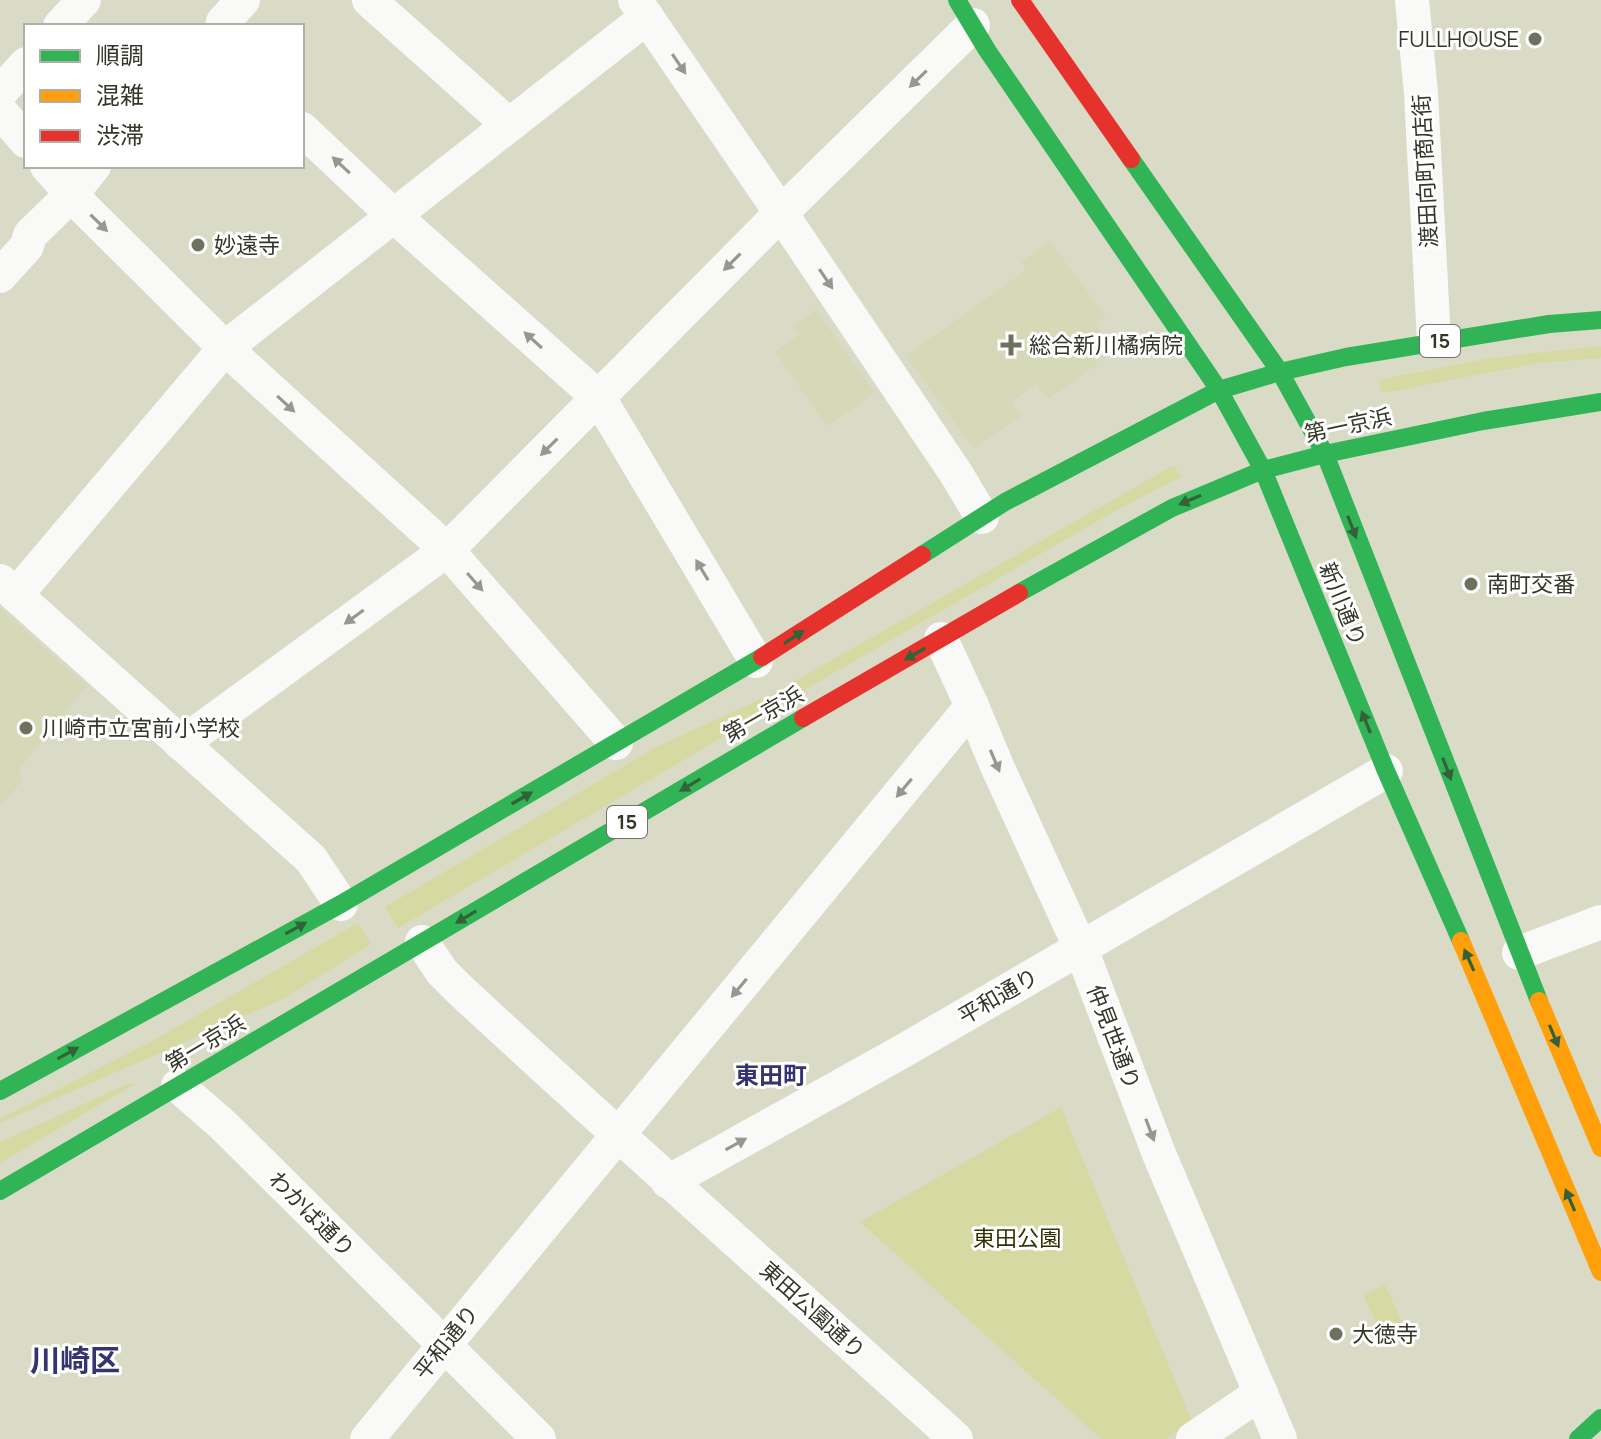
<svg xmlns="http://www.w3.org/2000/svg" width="1601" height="1439" viewBox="0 0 1601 1439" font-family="Manrope,'Noto Sans JP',sans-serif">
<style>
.built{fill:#d6d9b8}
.green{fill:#d6daa2}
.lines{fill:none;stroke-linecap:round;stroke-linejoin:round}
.street{stroke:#f9faf7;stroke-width:34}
.fast{stroke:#30b455;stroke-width:18}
.slow{stroke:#ff9f0a;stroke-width:18}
.jam{stroke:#e5322d;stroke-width:18}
.oneway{fill:#969890}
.oneway2{fill:#336238}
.poi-dot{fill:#6e7060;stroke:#fff;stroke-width:3}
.labels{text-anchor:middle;stroke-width:6;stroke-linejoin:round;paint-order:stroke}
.shield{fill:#fff;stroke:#717268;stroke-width:2}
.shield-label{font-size:20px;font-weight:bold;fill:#343628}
.poi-label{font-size:22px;fill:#343628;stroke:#fff;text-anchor:start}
.street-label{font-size:22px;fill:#343628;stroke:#fff}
.park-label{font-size:22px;fill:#303204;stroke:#fff}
.neighbourhood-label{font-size:24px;font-weight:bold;fill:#36346f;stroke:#fff}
.district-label{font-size:30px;font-weight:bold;fill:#36346f;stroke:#fff}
</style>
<rect width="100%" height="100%" fill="#d9dbc7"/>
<!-- built -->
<g class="built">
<polygon points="1050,241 1106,317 1098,323 1102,342 1093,356 1098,364 1048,399 1036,384 1012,402 1021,416 974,449 906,356 1026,270 1021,262"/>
<polygon points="816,310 875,393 827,426 775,352 799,335 793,326"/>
<polygon points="0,608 87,686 19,769 22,781 0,806"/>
</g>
<!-- green -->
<g class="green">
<polygon points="1601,346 1601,358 1540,363 1382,393 1378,380 1490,358"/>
<polygon points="1174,465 1181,477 1117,510 745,724 398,928 385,907 658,746 774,693"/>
<polygon points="358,923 371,944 283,999 0,1123 0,1119 154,1040"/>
<polygon points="130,1083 133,1085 0,1163 0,1142"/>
<polygon points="1061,1107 1192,1421 1166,1439 1101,1439 860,1222"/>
<polygon points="1385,1285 1405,1328 1384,1338 1363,1295"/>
</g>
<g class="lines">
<!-- street -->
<g class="street">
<polyline points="369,0 509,125"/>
<polyline points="635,0 781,213 957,475 982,517"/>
<polyline points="1412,0 1421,93 1434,341"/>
<polyline points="60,26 84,0"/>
<polyline points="223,26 223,22 243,0"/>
<polyline points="0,93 26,64"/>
<polyline points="0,111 26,141"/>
<polyline points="302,129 393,215 599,398 756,661"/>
<polyline points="47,166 83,207 225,348 447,550 616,743"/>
<polyline points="0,276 27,246 30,235 71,195 94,166"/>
<polyline points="0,581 311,859 341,904"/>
<polyline points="16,595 225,348 647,17"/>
<polyline points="941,639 972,706 997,766 1081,949 1159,1154 1280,1439"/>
<polyline points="181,744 447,550 781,213 973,25"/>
<path d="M422,942l20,30 17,17c164,152 331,300 497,450"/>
<polyline points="1519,953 1601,922"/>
<polyline points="178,1086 223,1125 539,1439"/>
<polyline points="668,1182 903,1051 1386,771"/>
<polyline points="367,1439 972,706"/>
<polyline points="1193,1439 1261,1393"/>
</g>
<!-- fast -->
<g class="fast">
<polyline points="957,0 987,50 1219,390 1263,470 1386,771 1461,941"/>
<polyline points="1131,159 1280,372 1325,454 1539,1001"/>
<polyline points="922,555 1005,502 1219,390 1280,372 1346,357 1549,324 1601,320"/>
<polyline points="1019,593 1172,508 1263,470 1325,454 1483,421 1601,402"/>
<polyline points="0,1091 341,904 762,657"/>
<polyline points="0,1191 803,718"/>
<polyline points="1578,1439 1601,1418"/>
</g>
<!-- slow -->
<g class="slow">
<polyline points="1461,941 1601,1272"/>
<polyline points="1539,1001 1601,1148"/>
</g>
<!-- jam -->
<g class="jam">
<polyline points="1020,0 1131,159"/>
<polyline points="762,657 922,555"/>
<polyline points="803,718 1019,593"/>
</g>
</g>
<!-- one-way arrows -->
<defs><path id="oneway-solid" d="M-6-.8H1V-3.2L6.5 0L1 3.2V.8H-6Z" transform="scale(2)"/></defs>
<g class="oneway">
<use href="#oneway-solid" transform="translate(679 64) rotate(56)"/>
<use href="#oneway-solid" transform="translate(918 79) rotate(136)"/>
<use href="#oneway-solid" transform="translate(341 165) rotate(-137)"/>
<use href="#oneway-solid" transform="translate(99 223) rotate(45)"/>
<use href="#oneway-solid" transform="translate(732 262) rotate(135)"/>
<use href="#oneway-solid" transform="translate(826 279) rotate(56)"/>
<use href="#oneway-solid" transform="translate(533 340) rotate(-138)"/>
<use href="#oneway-solid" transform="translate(286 404) rotate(43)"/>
<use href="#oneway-solid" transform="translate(549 447) rotate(135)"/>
<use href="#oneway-solid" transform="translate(702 570) rotate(-121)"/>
<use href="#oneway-solid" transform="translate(475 582) rotate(49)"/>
<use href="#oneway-solid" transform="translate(354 617) rotate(144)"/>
<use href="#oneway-solid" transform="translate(995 761) rotate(67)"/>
<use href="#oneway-solid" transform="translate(904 788) rotate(130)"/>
<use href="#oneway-solid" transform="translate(739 988) rotate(130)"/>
<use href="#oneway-solid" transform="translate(1150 1130) rotate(69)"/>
<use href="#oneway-solid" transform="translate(736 1144) rotate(-29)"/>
</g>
<g class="oneway2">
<use href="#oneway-solid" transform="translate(1190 500) rotate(157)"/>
<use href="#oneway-solid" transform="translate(1352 527) rotate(69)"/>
<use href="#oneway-solid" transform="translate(794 637) rotate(-33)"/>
<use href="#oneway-solid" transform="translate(915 654) rotate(150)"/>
<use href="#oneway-solid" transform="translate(1366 722) rotate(-112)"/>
<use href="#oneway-solid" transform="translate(1447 769) rotate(69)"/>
<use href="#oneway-solid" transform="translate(690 785) rotate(149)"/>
<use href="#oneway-solid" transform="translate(522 798) rotate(-30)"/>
<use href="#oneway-solid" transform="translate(466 917) rotate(149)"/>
<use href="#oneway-solid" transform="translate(296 928) rotate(-29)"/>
<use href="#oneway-solid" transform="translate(1469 960) rotate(-114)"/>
<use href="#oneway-solid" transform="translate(1554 1036) rotate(67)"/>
<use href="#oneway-solid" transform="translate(68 1053) rotate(-29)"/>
<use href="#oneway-solid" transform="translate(1570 1200) rotate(-113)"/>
</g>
<!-- markers -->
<g class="poi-dot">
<circle cx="1535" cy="39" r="8"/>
<circle cx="198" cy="245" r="8"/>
<path d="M1007 333h8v8h8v8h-8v8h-8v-8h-8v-8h8z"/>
<circle cx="1471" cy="584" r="8"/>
<circle cx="26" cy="728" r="8"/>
<circle cx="1336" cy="1334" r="8"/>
</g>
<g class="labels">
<!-- shield labels -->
<g class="shield">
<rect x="1420" y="325" width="40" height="32" rx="6"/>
<rect x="607" y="806" width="40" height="32" rx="6"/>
</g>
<g class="shield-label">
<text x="1440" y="348">15</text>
<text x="627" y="829">15</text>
</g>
<!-- poi labels -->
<g class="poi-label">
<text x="1519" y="47" text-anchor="end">FULLHOUSE</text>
<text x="214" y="253">妙遠寺</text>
<text x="1029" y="353">総合新川橘病院</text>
<text x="1487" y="592">南町交番</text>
<text x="42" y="736">川崎市立宮前小学校</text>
<text x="1352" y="1342">大徳寺</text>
</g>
<!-- street labels -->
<g class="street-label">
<text transform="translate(1425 171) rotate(-93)" y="8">渡田向町商店街</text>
<text transform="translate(1348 425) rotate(-12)" y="8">第一京浜</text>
<text transform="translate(1343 604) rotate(68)" y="8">新川通り</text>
<text transform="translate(763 714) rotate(-30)" y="8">第一京浜</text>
<text transform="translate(998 996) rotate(-30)" y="8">平和通り</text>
<text transform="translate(1114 1037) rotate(69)" y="8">仲見世通り</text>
<text transform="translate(205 1043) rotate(-31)" y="8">第一京浜</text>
<text transform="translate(312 1214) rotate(45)" y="8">わかば通り</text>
<text transform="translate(813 1310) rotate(42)" y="8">東田公園通り</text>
<text transform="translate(446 1342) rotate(-51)" y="8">平和通り</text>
</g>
<!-- park labels -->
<g class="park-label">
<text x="1017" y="1246">東田公園</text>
</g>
<!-- neighbourhood labels -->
<g class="neighbourhood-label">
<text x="771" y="1084">東田町</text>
</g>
<!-- district labels -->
<g class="district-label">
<text x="75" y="1371">川崎区</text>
</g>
</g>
<!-- legend -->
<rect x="24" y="24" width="280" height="144" fill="#ffffff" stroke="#aeafa9" stroke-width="2"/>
<rect x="40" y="50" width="40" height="12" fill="#30b455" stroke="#aeafa9" stroke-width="2"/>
<text x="96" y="64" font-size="24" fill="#343628">順調</text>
<rect x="40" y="90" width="40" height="12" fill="#ff9f0a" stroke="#aeafa9" stroke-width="2"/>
<text x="96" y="104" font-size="24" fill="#343628">混雑</text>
<rect x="40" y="130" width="40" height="12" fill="#e5322d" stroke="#aeafa9" stroke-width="2"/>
<text x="96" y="144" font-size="24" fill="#343628">渋滞</text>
</svg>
